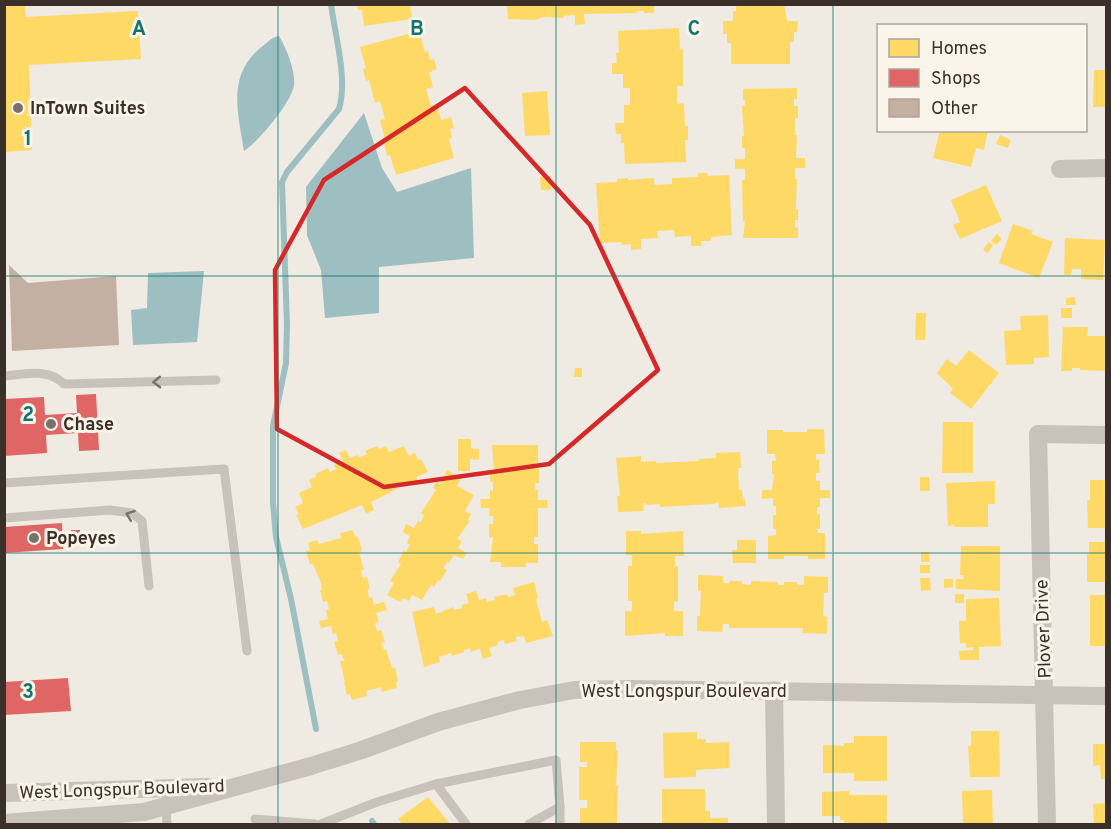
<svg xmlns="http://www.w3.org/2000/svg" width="1111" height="829" viewBox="0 0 1111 829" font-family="Overpass,sans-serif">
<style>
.water{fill:#9dbfc1}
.homes{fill:#ffd966}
.shops{fill:#e06666}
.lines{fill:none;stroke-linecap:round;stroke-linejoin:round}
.stream{stroke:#9dbfc1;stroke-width:6}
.building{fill:#c4afa3}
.lane{stroke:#c8c2bb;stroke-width:9}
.street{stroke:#c8c2bb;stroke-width:18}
.oneway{stroke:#7a716b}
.marked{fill:none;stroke:#d62828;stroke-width:4.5;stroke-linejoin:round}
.grid{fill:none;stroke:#0f766e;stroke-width:1.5;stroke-opacity:0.55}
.poi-dot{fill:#79706a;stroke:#fbf4ea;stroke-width:2}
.labels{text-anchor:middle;stroke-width:6;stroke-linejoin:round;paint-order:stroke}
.poi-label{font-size:18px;font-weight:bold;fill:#3a2f29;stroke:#fbf4ea;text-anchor:start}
.street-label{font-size:18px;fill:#3a2f29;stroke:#fbf4ea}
.grid-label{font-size:20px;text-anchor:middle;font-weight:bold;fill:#0f766e;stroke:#fbf4ea;stroke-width:6;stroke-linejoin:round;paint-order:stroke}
</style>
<rect width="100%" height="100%" fill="#efeae2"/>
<!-- water -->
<g class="water">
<path d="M279,36c7,11 17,36 15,49 -2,17 -36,57 -50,66 -6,-38 -17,-74 15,-102 7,-5 12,-12 20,-13z"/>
<polygon points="364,113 382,168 397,192 471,168 474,258 379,267 379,313 325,318 321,270 307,235 306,187"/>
<polygon points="204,271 197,342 133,345 131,310 147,308 148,273"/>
</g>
<!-- homes -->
<g class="homes">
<polygon points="357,4 410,4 412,19 364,26 362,10 358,10"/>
<polygon points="736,4 784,4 787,21 798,21 797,32 794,32 794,42 790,42 790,64 731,64 731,43 727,43 727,34 723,34 723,21 733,21 733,11 736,11"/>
<polygon points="5,5 25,5 26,17 138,11 141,59 29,65 32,150 5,152"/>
<polygon points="507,5 654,5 654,13 644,13 644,11 637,11 637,13 584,14 585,24 575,25 575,15 563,16 564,18 544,17 534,20 508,19"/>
<polygon points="679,28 680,50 683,49 683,86 677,86 677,104 684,103 685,126 688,126 688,140 685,140 686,162 625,164 624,143 621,143 621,134 616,134 615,123 624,123 624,105 630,105 630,88 623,88 623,74 612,74 612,63 617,63 616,53 619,53 618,31"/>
<polygon points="419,31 425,52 428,51 430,60 434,59 437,69 429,72 433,87 426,89 431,106 437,104 441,120 451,117 454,128 450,129 452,138 449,139 454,158 396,175 390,155 387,156 384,143 386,143 380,120 385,119 380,101 375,103 369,80 366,81 363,69 366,68 360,47"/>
<polygon points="1094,70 1106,70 1106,107 1093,107"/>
<polygon points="797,88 797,99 794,99 794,106 798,106 798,118 795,118 795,135 797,135 796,158 805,158 805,168 795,168 795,179 797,179 796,209 798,209 798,220 795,220 795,227 798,228 798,238 743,238 745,221 743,221 742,180 745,180 745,169 735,169 735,159 745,159 745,148 742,148 742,136 744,136 742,106 745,105 745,100 743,100 743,89"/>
<polygon points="547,91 550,135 525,136 522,93"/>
<polygon points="940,130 988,130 984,150 976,148 971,167 933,158"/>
<polygon points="1000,135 1011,140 1008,148 996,144"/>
<polygon points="698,173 707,173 708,176 729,175 732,235 711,237 711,241 701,241 702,246 691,246 691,236 675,237 674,230 657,231 658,238 641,239 641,249 631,250 631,244 622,245 621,242 600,243 596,183 617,182 617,179 628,178 628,180 654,178 654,185 672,184 672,178 698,177"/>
<polygon points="550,176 551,190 541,190 540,177"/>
<polygon points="986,185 1002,221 960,239 953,225 960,222 951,200"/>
<polygon points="1013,224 1033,231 1031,234 1053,242 1039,278 999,263"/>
<polygon points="997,234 1002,239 996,245 991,241"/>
<polygon points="1065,238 1105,240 1103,280 1081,279 1081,269 1072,269 1071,275 1064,275"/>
<polygon points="989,242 993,245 988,253 983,250"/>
<polygon points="1075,297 1076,305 1066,305 1066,298"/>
<rect x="1061" y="308" width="11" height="10"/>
<polygon points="916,313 926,313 925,340 915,340"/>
<polygon points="1048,315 1049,357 1034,358 1034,364 1006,365 1004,331 1021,330 1020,316"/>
<polygon points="1063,327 1088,327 1087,336 1106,336 1106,371 1080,370 1080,368 1072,368 1072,371 1061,371"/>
<polygon points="969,350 999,373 971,409 950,393 953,389 937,373 947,359 956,366"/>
<polygon points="575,368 582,368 582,377 574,377"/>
<polygon points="943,422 973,422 973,473 942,473"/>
<polygon points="807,429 824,429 825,454 816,454 816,460 819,459 820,473 816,473 816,481 820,481 820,490 830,490 830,498 820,498 820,507 817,507 817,514 820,514 820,529 817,529 818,533 825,533 825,559 808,559 808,556 784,556 784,559 768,559 768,536 776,535 776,529 773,529 773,515 776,515 776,506 773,506 773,498 762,499 762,490 772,490 774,474 772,474 772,461 776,461 775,454 767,454 767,430 783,430 783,432 807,432"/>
<polygon points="458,439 471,439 471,448 479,449 479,460 470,459 470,471 458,471"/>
<polygon points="492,445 538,445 538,463 535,463 535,469 539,469 539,483 535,483 535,490 538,490 538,500 547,500 548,508 538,508 538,537 534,537 534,544 538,544 538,563 526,563 526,567 501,567 501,562 490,562 493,537 489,538 489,524 493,524 493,516 489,516 490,508 481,508 480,499 490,499 490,490 493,491 493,482 490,482 490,470 494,470"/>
<polygon points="377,446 379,449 386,446 389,452 404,446 409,456 415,453 418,460 421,459 428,472 416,477 418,481 403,487 402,483 395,486 397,489 371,502 374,510 366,514 362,505 303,529 296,515 299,514 295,507 303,503 299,493 312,487 309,480 316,477 315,474 328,468 330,472 336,469 334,465 343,461 339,453 346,450 350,458 358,455 359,458 367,454 365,451"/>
<polygon points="740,452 741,468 738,468 739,490 742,490 743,500 745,499 746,506 719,508 718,502 713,504 660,507 660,504 646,505 646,503 643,503 644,511 618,512 617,496 620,496 616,458 641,456 641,462 656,461 656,463 699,461 699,459 716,458 716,453"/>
<polygon points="447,470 461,478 457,486 474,495 465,511 471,514 468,520 470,521 457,539 462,541 458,548 467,553 463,559 454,555 449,563 447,562 443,568 447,570 440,581 438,580 434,587 431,585 422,600 412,595 409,601 403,598 400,602 387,595 394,583 390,581 401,564 398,562 404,550 406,552 410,545 407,543 410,536 403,532 406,524 414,528 418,521 421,522 424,515 421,513 436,490 433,488 436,482 440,484"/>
<polygon points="920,477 929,477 930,491 920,491"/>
<polygon points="1090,480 1106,480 1106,528 1088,528 1087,500 1090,500"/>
<polygon points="995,481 995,504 988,504 988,527 954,527 954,525 948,526 946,483"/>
<polygon points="353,530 355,537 358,536 362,551 359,552 364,570 361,570 363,578 367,577 370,589 367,590 369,598 372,597 374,605 384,602 387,610 376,613 379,622 375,623 377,631 381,630 385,642 381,643 384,650 386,649 392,668 395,667 398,681 396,682 397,688 382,692 381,687 366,691 367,696 352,700 350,694 347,695 344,682 345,682 340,661 344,661 342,654 338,655 334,642 338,641 336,633 333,634 331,626 321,628 319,621 328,619 326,610 329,609 327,601 323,602 320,590 322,590 321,583 313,564 310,564 306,551 310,550 308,543 317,540 319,544 341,538 340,533"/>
<polygon points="626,531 641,531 641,534 683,531 684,556 675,556 675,566 678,566 678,601 674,602 674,611 683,611 683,636 665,636 665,633 625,636 625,611 632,611 632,601 628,601 628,566 632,566 632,555 626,555"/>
<polygon points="737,540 756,540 756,563 733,563 732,550 737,550"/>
<polygon points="1089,542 1106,542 1106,582 1087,582 1087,554 1089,554"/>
<polygon points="961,546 1000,546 1000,591 956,589 956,579 964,579 963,575 960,575"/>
<polygon points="921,552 929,552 930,562 921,562"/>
<rect x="920" y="565" width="10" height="8"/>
<polygon points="698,575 723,576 723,583 729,583 730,581 742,581 742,584 751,585 751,581 778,582 778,585 784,585 784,582 797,582 797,585 804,585 804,576 828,577 828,593 824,593 823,616 827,617 827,634 802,633 803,628 729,628 729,624 723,624 722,632 697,631 697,616 700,616 701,591 698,591"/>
<polygon points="920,578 930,578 931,590 921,591"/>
<polygon points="944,579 953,579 953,587 944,588"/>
<polygon points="534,582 538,598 536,599 542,622 547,620 553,636 526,643 524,636 516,637 517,641 505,644 504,640 497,642 498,645 489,648 492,656 483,659 480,649 471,652 470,648 464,650 464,652 452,656 451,653 439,657 440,662 424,667 412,612 434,607 436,614 454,607 454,610 462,608 462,605 469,603 466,594 476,591 479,600 486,598 487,602 495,600 494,597 507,594 508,597 515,595 513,588"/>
<rect x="955" y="594" width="9" height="9"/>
<rect x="1090" y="595" width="16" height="51"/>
<polygon points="999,598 1001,646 979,647 979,660 960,660 959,651 973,650 973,647 966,648 966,643 960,643 959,621 966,621 966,599"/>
<polygon points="971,731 999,731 1000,777 970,777 968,746 971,746"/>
<polygon points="697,732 697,739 706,739 706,743 729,742 730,768 696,770 696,777 664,778 663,733"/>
<polygon points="854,736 887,736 887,781 854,781 854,773 823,773 823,745 844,746 844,743 854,743"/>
<polygon points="580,742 616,742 616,750 618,751 616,786 618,786 617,824 580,824 580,808 587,808 587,800 579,800 579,767 587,767 587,762 580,762"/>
<polygon points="1093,744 1106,744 1106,779 1101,779 1100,765 1093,766"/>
<polygon points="662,789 705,789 705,811 710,811 710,818 728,818 728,824 662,824"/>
<polygon points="992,790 993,824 963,824 962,791"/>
<polygon points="849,791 849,795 887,795 887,824 844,824 844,820 840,820 840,816 822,816 822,792"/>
<polygon points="428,797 450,824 402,824 398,819"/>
<polygon points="1106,803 1106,824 1094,823 1093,804"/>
</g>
<!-- shops -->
<g class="shops">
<polygon points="96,394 99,450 79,451 78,433 46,435 47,453 4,456 4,399 44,397 45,415 77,413 76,395"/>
<polygon points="62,523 63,549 4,553 4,527"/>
<polygon points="71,530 80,530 80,536 71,537"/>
<polygon points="68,678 71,711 4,715 4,682"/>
</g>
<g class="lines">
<!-- stream -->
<g class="stream">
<path d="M316,729l-25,-130 -15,-62 -3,-34v-77l13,-63 1,-38 -5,-143 5,-10 52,-63c9,-30 -4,-73 -8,-105"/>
<polyline points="372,821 374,824"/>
</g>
</g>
<!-- building -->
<polygon class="building" points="9,265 28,283 116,276 119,345 12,351"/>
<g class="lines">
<!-- lane -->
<g class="lane">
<path d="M4,376c21,-2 44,-8 60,8l152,-4"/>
<polyline points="4,483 224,469 247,651"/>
<polyline points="4,518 110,510 132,513 142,521 149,586"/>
<polyline points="436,784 466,824"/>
<polyline points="166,806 167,824"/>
<polyline points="255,819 315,824"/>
<polyline points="321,824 377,802 436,784 556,760 560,807 560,824"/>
<polyline points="529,824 560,807"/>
</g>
<!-- street -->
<g class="street">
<polyline points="1060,169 1106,168"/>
<polyline points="774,690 776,824"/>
<polyline points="4,793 207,787"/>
<polyline points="4,823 144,812 311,766 362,750 438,722 520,700 574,690 632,689 1106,696"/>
<polyline points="1047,824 1038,434 1106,435"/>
</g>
</g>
<!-- one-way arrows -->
<defs><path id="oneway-chevron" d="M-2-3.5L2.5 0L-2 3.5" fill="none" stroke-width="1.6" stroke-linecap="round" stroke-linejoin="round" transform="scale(1.5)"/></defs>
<g class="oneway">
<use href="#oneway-chevron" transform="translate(157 382) rotate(179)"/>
<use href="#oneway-chevron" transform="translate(130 515) rotate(-159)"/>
</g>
<!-- marked area -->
<path class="marked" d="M465,88l125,137 68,145 -109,94 -165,23 -107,-58 -2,-159 49,-90z"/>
<!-- grid -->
<path class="grid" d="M278,4v820M556,4v820M833,4v820M4,276h1102M4,553h1102"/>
<!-- markers -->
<g class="poi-dot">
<circle cx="18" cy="108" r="6"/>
<circle cx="51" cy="424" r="6"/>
<circle cx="34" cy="538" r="6"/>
</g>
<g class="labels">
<!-- poi labels -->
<g class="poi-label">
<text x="30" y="114">InTown Suites</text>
<text x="63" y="430">Chase</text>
<text x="46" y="544">Popeyes</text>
</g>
<!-- street labels -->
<g class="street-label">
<text transform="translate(1043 629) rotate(-92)" y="6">Plover Drive</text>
<text x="684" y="697">West Longspur Boulevard</text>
<text transform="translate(122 789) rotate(-2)" y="6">West Longspur Boulevard</text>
</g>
</g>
<g class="grid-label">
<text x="139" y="35">A</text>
<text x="417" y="35">B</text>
<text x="694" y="35">C</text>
<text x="28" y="145">1</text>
<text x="28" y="421">2</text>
<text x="28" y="698">3</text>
</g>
<!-- border -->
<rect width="1111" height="829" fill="none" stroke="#3a2f29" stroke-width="12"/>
<!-- legend -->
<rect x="877" y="24" width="210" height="108" fill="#fbf4ea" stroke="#aea59d" stroke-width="1.5"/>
<rect x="889" y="39" width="30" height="18" fill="#ffd966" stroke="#aea59d" stroke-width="1.5"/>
<text x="931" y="54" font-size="18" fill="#3a2f29">Homes</text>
<rect x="889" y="69" width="30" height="18" fill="#e06666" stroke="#aea59d" stroke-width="1.5"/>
<text x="931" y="84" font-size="18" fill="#3a2f29">Shops</text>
<rect x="889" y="99" width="30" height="18" fill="#c4afa3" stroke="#aea59d" stroke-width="1.5"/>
<text x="931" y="114" font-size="18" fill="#3a2f29">Other</text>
</svg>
